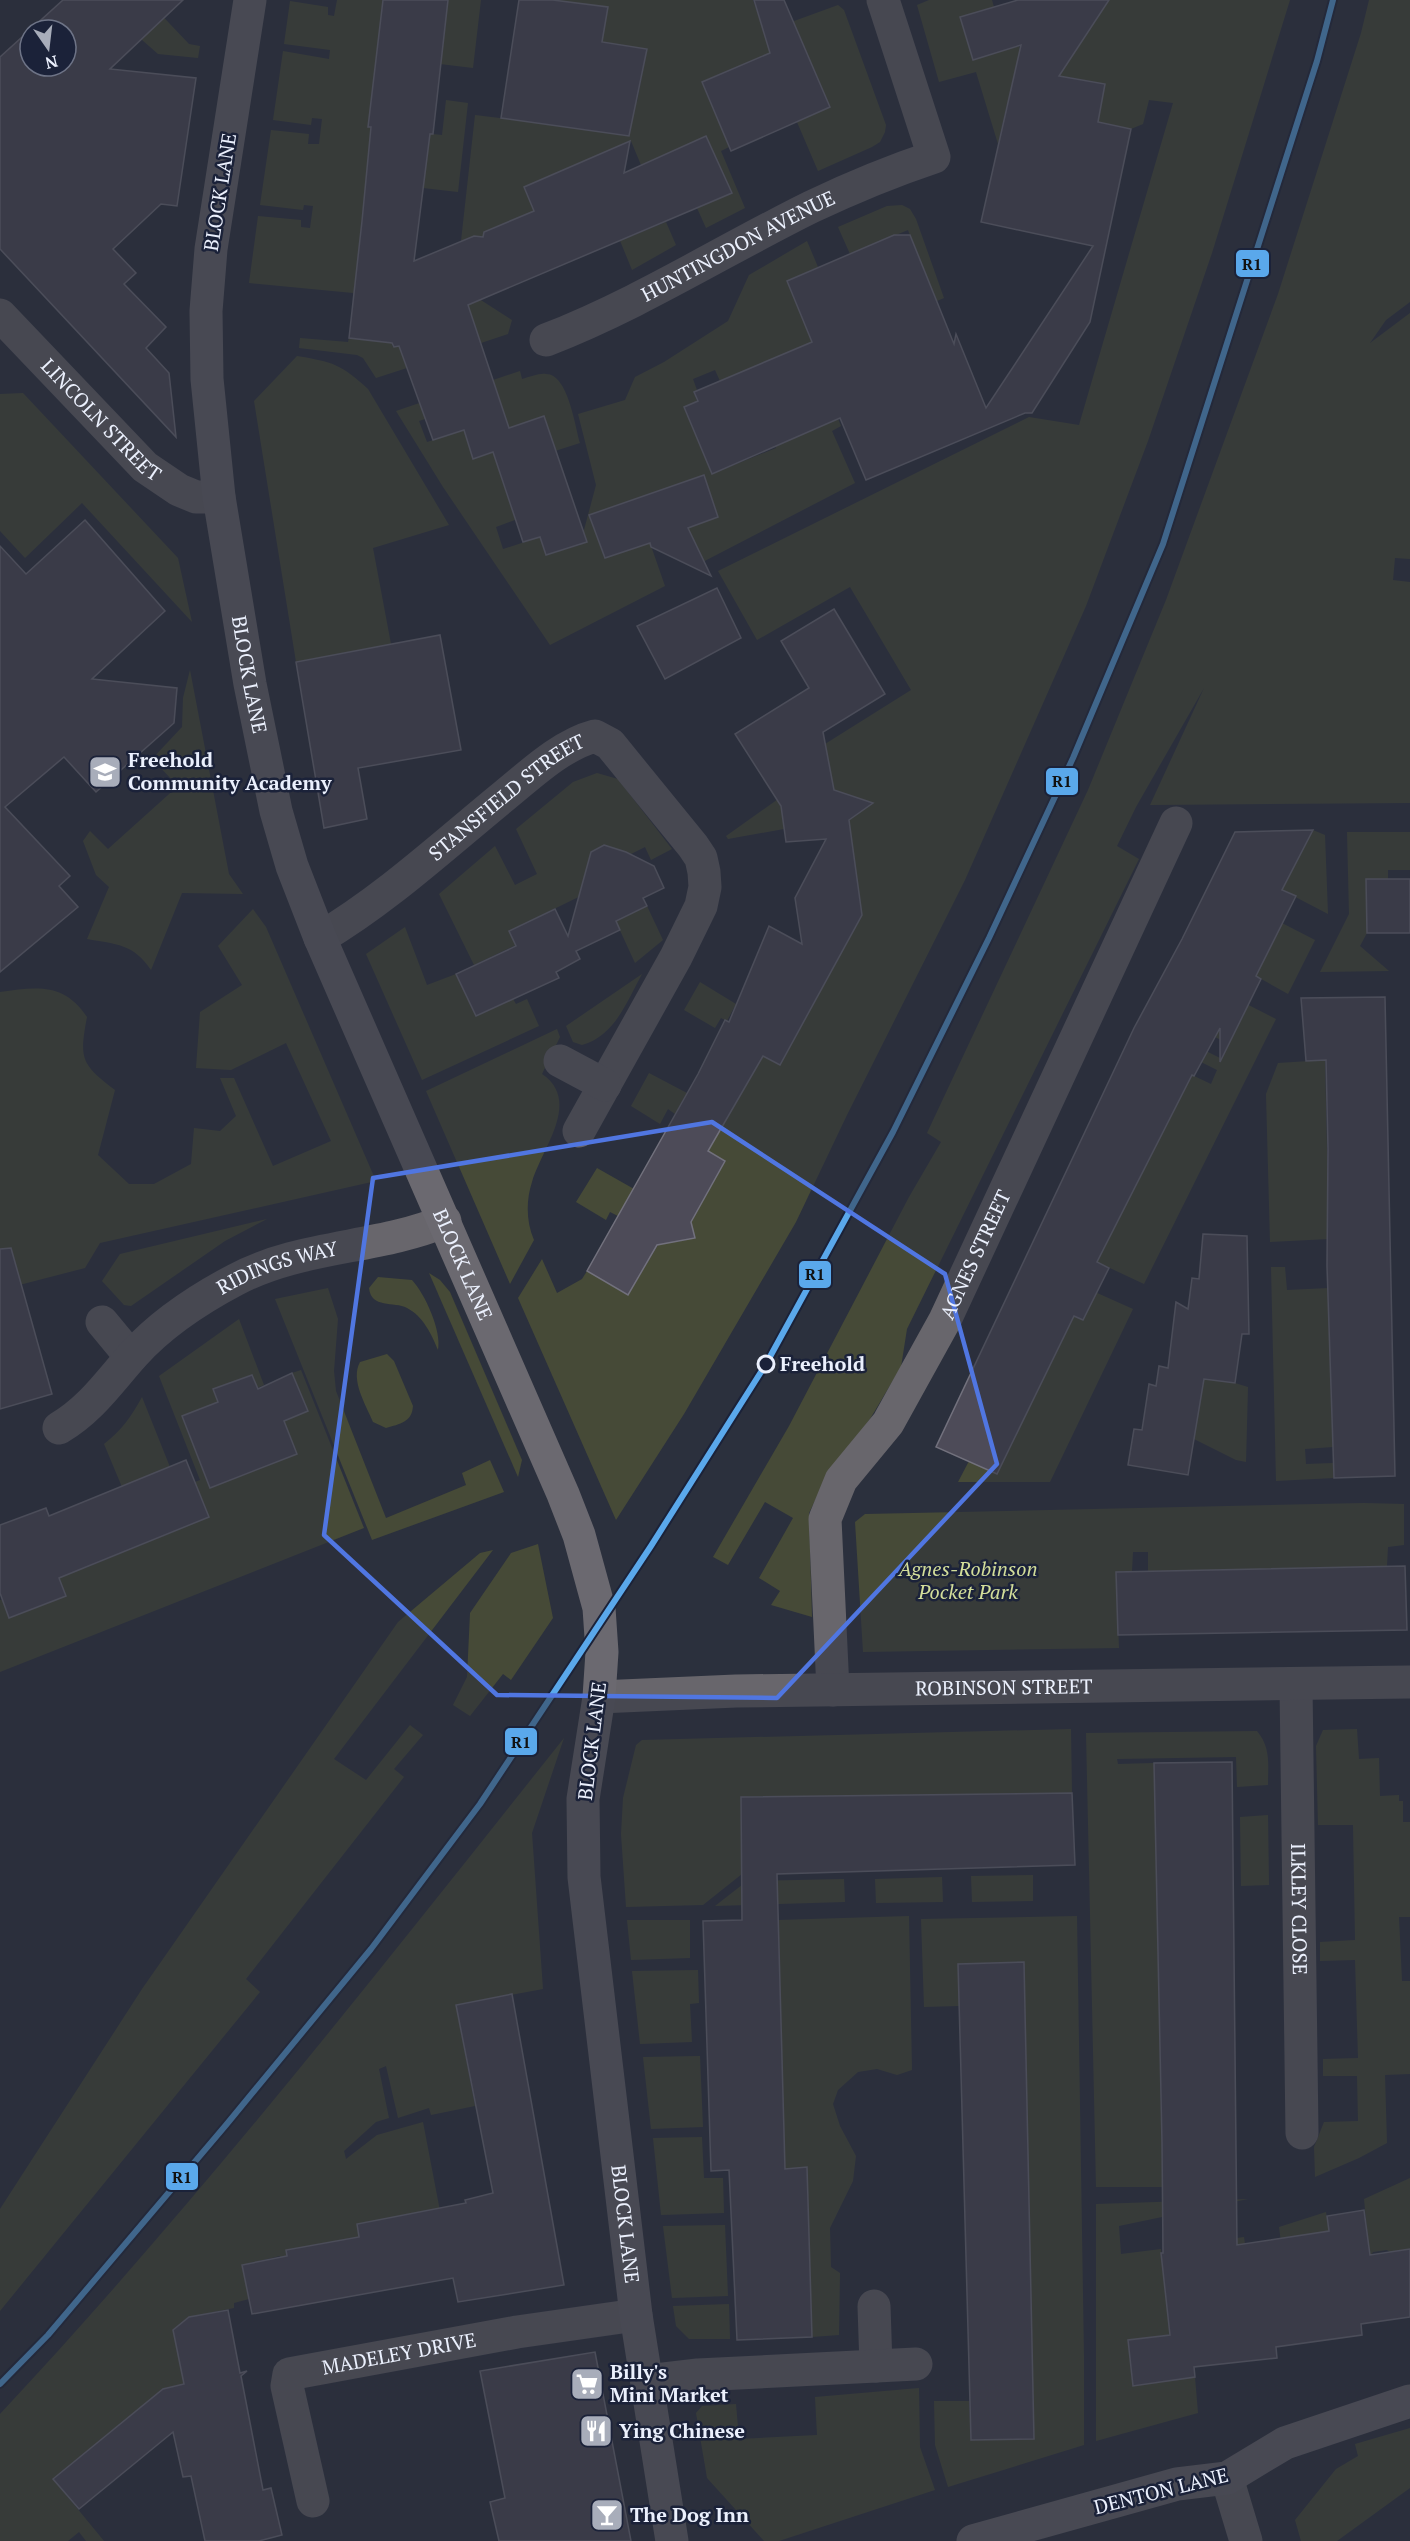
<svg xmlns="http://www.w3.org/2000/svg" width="1410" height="2541" viewBox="0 0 1410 2541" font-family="'PT Serif',serif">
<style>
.green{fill:#464a37}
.building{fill:#4d4b58;stroke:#72717d;stroke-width:1.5;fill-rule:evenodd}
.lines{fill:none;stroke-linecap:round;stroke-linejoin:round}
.street{stroke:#68666c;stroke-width:33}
.secondary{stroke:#6b6970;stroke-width:33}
.rail-1-casing{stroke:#1b2239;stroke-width:10}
.rail-1{stroke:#5aa8eb;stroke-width:6}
.marked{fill:none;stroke:#5076e1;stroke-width:4.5;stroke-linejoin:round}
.stop-dot{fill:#1b2239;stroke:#ebf0fd;stroke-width:3}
.labels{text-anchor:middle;stroke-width:5;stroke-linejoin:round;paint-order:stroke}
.street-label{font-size:20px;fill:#ebf0fd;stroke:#1b2239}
.poi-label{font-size:20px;font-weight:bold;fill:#ebf0fd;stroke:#1b2239;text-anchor:start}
.stop-label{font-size:20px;font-weight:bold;fill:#ebf0fd;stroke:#1b2239;text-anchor:start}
.park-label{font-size:20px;font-style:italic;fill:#d3de9a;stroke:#1b2239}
.line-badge{stroke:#1b2239;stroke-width:2}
.pale-badge-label{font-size:16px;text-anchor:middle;font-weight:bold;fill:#111}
</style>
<rect width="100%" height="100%" fill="#2b303d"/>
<!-- green -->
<g class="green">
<polygon points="337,0 393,0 447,7 448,0 481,0 473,68 440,64 446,23 382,15 368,127 442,135 446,100 468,103 458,192 423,188 362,221 354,293 458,268 475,115 573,127 617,99 637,102 647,49 602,43 607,7 553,0 753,0 764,32 838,5 844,10 886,125 885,132 880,142 872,147 818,171 797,122 830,107 738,88 730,70 703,81 729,147 721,151 745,208 706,228 697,208 732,193 641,165 631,141 593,157 627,238 666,222 676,245 632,270 603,199 525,187 534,211 524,216 473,295 512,320 508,334 481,343 468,307 386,327 393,347 399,346 407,368 376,378 363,358 357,355 299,348 300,338 348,342 349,338 381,341 386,307 353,303 353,293 249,283 258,216 301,220 301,227 310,228 313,206 304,205 303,210 260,205 271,130 309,134 308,144 319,144 322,119 312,118 311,125 273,120 283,51 329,59 330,50 284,44 290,1 328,7 328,15 334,16"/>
<polygon points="929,0 992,0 994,7 960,17 973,59 1019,46 1024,62 1042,38 1095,22 1102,10 1099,0 1290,0 1212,253 1148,441 1086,606 965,880 847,1115 796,1222 684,1414 616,1520 518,1298 542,1259 557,1293 582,1279 587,1271 628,1295 664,1235 676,1242 686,1240 693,1229 689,1215 700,1206 725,1161 708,1151 763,1056 780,1065 831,932 848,940 861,918 849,820 857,814 855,797 846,794 835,795 825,744 911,690 850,587 757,640 718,571 1029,417 1079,425 1173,103 1149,100 1143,124 1131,129 1098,122 1105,84 1067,77 1061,107 1024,108 1007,104 998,144 976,72 939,82 917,5"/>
<polygon points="1369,0 1410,0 1410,302 1386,320 1370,343 1410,313 1410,559 1395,558 1393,580 1410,582 1410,803 1150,805 1204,688 1136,807 1117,846 1139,859 907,1329 901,1367 870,1419 827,1476 809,1513 812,1617 771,1605 780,1591 759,1578 793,1518 765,1502 728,1565 713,1557 789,1426 909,1197 941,1142 927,1133 1088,790 1166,600 1278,294 1361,33"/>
<polygon points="151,4 189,44 200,46 198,58 158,54 141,39"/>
<polygon points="902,205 910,209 916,219 944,298 879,326 924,272 908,230 850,254 838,227 887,206"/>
<path d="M807,241l11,26 -31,14 17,41 49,27 -133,32 -5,-11 -22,9 4,11 -3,2 25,79 57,-23 -7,-20 54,-46 18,44 -9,5 23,52 -160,83 -13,-36 36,-13 -14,-41 -97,61 -9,3 7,18 45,-15 15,43 -115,59 -107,-158 -47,-76 38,-13 6,16 -21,7 8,21 78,-25 -12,-37 27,-9 2,8c8,-2 17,-6 24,-5 22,0 29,52 34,69l-25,8 -11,-34 -76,24 6,18 19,-7 19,52 3,16 -19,7 7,22 37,-12 6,18 34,-10 16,-60 -18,-71 47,-14 10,-23 29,-15 64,-41 21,-46z"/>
<path d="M297,356c36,6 44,8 71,33l81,136 -76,23 18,96 -95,18 -42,-261z"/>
<polygon points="23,393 178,558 192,622 82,503 25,558 0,531 0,394"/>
<path d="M190,670l39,204 14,20 -61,-1 -31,77c-17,-26 -35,-26 -64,-31l22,-52 -13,-12 -13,-34 7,-10 18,18 70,-63 -26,-27 30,-32 1,-29z"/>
<polygon points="597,773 618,779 672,849 651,860 645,847 621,859 604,845 591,852 588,863 599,887 509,931 516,945 474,965 439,894 495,846 515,885 537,874 516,829 573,782"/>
<polygon points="788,792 784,829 728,839 726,836"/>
<polygon points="1313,830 1325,835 1328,914 1282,890"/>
<polygon points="1347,832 1410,832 1410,870 1388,870 1388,879 1366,879 1367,933 1360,946 1389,971 1320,972 1349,914"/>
<polygon points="647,906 663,940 635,963 612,913"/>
<path d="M253,909l13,18 110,254 -276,62 -15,25 -85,22v-298c36,-5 64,-10 87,25 -8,42 -6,47 28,73l-17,65 31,29h25l37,-20 3,-36 26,3 16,-15 -16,-38h14l39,88 58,-25 -45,-98 -55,27 -35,-2 4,-56 42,-27 -24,-39z"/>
<polygon points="1282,923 1315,940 1288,994 1256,976"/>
<polygon points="405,927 427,985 456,974 476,1016 513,999 516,1004 527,999 539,1026 422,1080 366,954"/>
<path d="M642,974c-15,27 -27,62 -60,71l-9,-3 -7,-16z"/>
<polygon points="700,982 736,1004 727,1021 721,1018 715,1028 684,1010"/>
<polygon points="1231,996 1276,1019 1144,1284 1097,1262 1192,1075 1211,1084 1217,1070 1199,1061 1204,1050 1220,1058 1227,1043 1211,1035 1218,1022 1235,1031 1244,1015"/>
<path d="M557,1029l3,8 -18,37c40,27 0,74 -10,108 -6,18 -6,40 2,58l-24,44 -84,-193z"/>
<polygon points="1325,1060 1329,1239 1270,1242 1266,1094 1278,1063"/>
<polygon points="649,1073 687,1093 675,1114 668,1109 660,1124 631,1106"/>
<polygon points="597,1168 634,1189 618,1216 610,1212 606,1220 576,1202"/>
<polygon points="267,1219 225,1241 131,1306 124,1305 102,1281 120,1254"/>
<polygon points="1271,1267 1285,1267 1287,1290 1329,1288 1333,1447 1305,1449 1306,1464 1333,1463 1334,1478 1276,1481"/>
<polygon points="429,1273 440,1280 450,1292 522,1460 518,1477"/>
<path d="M378,1277l34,3c13,14 30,51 26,70 -6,-15 -15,-34 -31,-42 -13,-7 -36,1 -38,-20z"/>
<polygon points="328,1288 338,1319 334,1371 336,1391 386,1518 466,1485 462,1473 490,1460 504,1492 372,1540 275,1299"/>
<polygon points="1086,1288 1133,1309 1050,1482 958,1482 969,1461 997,1474 1074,1316 1083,1320 1091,1305"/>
<polygon points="239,1319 264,1385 257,1388 252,1375 213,1389 218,1402 284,1421 308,1411 292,1373 301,1370 364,1528 0,1672 0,1600 66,1596 59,1577 69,1535 83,1569 209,1517 195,1482 200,1480 159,1376"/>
<path d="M387,1354l7,7 19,45c-1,16 -13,18 -27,22l-13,-6c-7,-17 -23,-42 -13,-60z"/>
<polygon points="1192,1377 1235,1383 1248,1387 1246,1462 1236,1460 1194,1439"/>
<path d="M142,1397l28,70 -48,20 -18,-43c18,-14 27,-27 38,-47z"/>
<polygon points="1364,1503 1404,1504 1404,1545 1388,1547 1387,1566 1148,1572 1148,1552 1133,1552 1132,1571 1116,1572 1119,1648 863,1652 855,1522 865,1514"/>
<polygon points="538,1544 553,1618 511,1680 503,1674 470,1716 453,1705 467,1677 470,1613 511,1553"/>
<polygon points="493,1550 334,1759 366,1780 410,1725 423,1735 394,1769 404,1777 246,1979 260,1992 0,2311 0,2209 142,1989 398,1622 480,1553"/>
<polygon points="1071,1729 1072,1793 741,1797 742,1874 703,1905 626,1907 621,1834 623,1798 636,1745 642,1740"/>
<polygon points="1357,1729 1359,1759 1379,1758 1380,1796 1399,1795 1399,1801 1403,1801 1403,1822 1410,1822 1410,1917 1399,1917 1402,1981 1410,1981 1410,2074 1385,2075 1387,2143 1359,2158 1315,2177 1314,2147 1324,2122 1358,2121 1357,2076 1323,2076 1323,2059 1358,2058 1355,1960 1320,1961 1320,1942 1355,1940 1353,1825 1318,1825 1316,1746 1323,1730"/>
<path d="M1257,1731c14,17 11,33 11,54l-31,2 -1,-30 -119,2 1,5 36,-1 9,424h-67l-10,-454z"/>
<path d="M564,1738l-32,95 11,156 -87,16 19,101 -44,9 -2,-7 -31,10 -12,-52 -7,3 10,49 -13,4 -32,29 2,8 31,-24 46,-13 30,157 -9,1 -8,-53 -76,11 -64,68 -6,1 -10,-51 -38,9 7,34 -15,4v5l-45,9 -16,13 11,54 -19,4 -112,91 51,62h-18l-7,-9 -11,9h-68v-127c201,-215 381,-446 564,-676z"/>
<polygon points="1268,1815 1269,1885 1241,1886 1240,1817"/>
<polygon points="1033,1875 1033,1901 972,1902 971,1876"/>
<polygon points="942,1877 943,1902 876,1903 875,1879"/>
<polygon points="844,1879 845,1902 715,1906 747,1881"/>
<polygon points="909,1916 912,2070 897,2075 877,2069 858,2072 838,2090 833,2104 840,2126 856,2156 853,2181 830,2228 831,2267 840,2273 839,2335 812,2337 807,2168 785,2169 778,1920"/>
<polygon points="1077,1916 1084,2358 1084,2445 948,2487 935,2445 934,2401 969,2401 971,2440 1034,2439 1024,1963 959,1964 959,2006 924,2007 921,1919"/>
<polygon points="627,1920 690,1920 690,1958 631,1960"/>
<polygon points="698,1970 699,2003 690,2004 692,2042 640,2044 632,1971"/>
<polygon points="700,2056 703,2127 651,2129 643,2057"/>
<polygon points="702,2137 704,2178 723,2178 724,2213 661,2215 653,2138"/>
<polygon points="1410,2178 1410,2249 1396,2257 1387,2250 1373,2252 1368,2260 1189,2332 1128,2340 1133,2386 1195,2377 1198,2413 1096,2441 1096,2204 1248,2199 1119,2226 1121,2254 1161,2249 1166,2291 1223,2240 1244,2237 1250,2279 1285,2273 1279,2227 1326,2212 1333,2256 1369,2251 1364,2199"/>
<polygon points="725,2225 728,2296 672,2298 663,2226"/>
<polygon points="729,2304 730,2339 689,2339 676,2326 673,2306"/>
<polygon points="919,2388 920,2447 935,2490 779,2541 764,2541 707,2478 696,2413 702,2406 736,2404 739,2439 817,2435 815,2397"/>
<polygon points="1410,2428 1410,2488 1337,2541 1301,2541 1295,2520 1336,2469 1358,2456 1355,2444"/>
</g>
<!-- building -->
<g class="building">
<path d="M63,0h120l-73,69 86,9 -19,128 -16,-2 -48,45 23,24 -12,11 42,43 -20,21 23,25 7,64 -176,-188v-192zM30,30h36v36h-36z"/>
<polygon points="383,0 448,0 433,134 430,134 414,261 474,236 483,237 484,232 534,211 524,187 630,141 624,173 706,136 732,193 468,305 509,428 544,416 587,542 546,555 540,537 523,542 493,452 473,459 464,430 433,440 399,346 394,347 392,343 349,338 362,221 371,127 368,127"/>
<polygon points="519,0 553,0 608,7 602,42 647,49 629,136 501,118"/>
<polygon points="754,0 784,0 830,107 731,151 702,82 770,53"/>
<polygon points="1018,0 1109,0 1059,76 1105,84 1098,122 1131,129 1090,322 1032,413 1025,413 866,480 840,418 712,474 684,407 698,401 694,392 812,342 787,281 894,235 910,235 954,344 956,334 986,408 1093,246 981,222 1021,45 973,60 960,17"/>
<polygon points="704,475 718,517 688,528 711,576 651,547 650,543 605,558 589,515"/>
<polygon points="85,520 165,611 92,679 177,688 174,723 96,792 64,757 5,807 70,876 59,886 78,907 0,972 0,546 26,574"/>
<polygon points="717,588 741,638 665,679 637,626"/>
<polygon points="834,609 885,694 823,732 834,790 873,803 849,820 862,915 780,1065 763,1056 708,1151 725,1161 691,1222 695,1238 657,1245 628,1295 587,1271 698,1074 725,1020 729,1022 769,926 802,944 795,898 826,839 786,842 781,806 735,734 809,688 781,641"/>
<polygon points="440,635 461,750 358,768 367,819 324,828 296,662"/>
<polygon points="1313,830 1282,890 1296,896 1256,976 1261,979 1220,1062 1220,1028 1194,1076 1192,1075 1097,1262 1109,1268 1083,1320 1074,1316 997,1474 936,1447 1134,1028 1182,939 1235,832"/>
<polygon points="604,845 626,852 654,866 664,888 643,898 647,906 616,921 620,930 576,951 580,959 556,972 559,978 476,1016 456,974 516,946 509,931 555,909 568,936 591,852"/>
<polygon points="1366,879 1410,879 1410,933 1367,933"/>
<polygon points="1385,997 1395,1476 1334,1478 1327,1266 1328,1149 1326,1060 1306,1061 1301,998"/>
<polygon points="1203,1234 1247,1236 1249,1334 1242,1334 1235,1383 1204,1379 1188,1475 1128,1465 1134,1429 1142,1430 1149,1384 1156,1386 1159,1366 1168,1368 1176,1302 1188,1309 1192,1278 1199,1279"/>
<polygon points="11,1248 52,1394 0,1409 0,1249"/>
<polygon points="292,1373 308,1411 284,1421 297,1454 210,1488 182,1416 218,1402 213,1389 252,1375 258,1389"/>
<polygon points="186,1460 209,1517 59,1578 66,1596 9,1618 0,1593 0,1525 46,1508 49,1516"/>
<polygon points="1405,1566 1407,1630 1118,1635 1116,1572"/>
<polygon points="1232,1762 1237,2245 1329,2231 1327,2216 1364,2210 1370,2255 1410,2249 1410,2317 1361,2324 1362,2335 1276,2347 1277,2358 1194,2367 1195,2377 1133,2386 1128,2340 1170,2335 1161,2253 1163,2253 1162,2143 1154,1763"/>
<polygon points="1072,1793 1075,1865 777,1874 785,2169 807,2167 812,2337 737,2340 729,2170 711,2171 703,1921 742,1920 741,1797"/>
<polygon points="1024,1962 1034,2439 971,2440 958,1964"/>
<polygon points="512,1994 564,2285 458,2302 453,2278 252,2314 242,2265 287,2256 286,2250 359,2237 357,2224 466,2203 465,2200 493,2193 456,2005"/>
<polygon points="228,2310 240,2373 247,2371 241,2376 263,2490 271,2488 282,2535 259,2541 205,2541 191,2476 183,2477 173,2432 79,2509 53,2479 163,2389 184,2384 173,2330 189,2317"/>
<polygon points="595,2352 631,2541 499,2541 490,2502 505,2498 480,2371"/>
</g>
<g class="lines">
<!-- street -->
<g class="street">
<path id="s1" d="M0,315l145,152 34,23 17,7h23"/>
<path id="s2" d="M546,340c93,-36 176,-89 265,-133 40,-19 81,-36 123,-50l-51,-157"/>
<path id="s3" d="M320,938c66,-39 124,-93 184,-142 26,-21 57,-51 91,-60l15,8 83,102 8,12 3,14 1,15 -4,19 -25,51 -97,174"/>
<polyline points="560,1061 605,1085"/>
<polyline points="102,1322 131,1357"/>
<path id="s4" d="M59,1428c32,-19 50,-46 74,-73 28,-31 66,-56 102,-75 65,-35 143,-31 210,-59"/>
<path id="s5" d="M1296,1685l6,448"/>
<path id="s6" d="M833,1690l-8,-171 16,-39 47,-57 57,-103 231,-497"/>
<path id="s7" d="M599,1697l137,-6 674,-9"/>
<polyline points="874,2306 876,2366"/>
<polyline points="647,2381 698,2375 916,2364"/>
<polyline points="1227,2478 1246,2541"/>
<path id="s8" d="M313,2501l-26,-115 2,-12 228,-42 119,-17"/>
</g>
<!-- secondary -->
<g class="secondary">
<path id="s9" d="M250,0l-39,249 -5,62 1,68 12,118 31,187 26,127 16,55 28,72 243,556 16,41 20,73 3,44 -3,45 -16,102 1,78 52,438 36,226"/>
<polyline points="973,2541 1177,2484 1227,2478 1285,2443 1410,2401"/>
</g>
<defs>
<polyline id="rail-1" points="0,2384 48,2335 226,2125 371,1949 480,1804 651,1546 766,1364 893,1132 989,938 1073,758 1163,544 1317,61 1333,0"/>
</defs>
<!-- rail-1 casing -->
<use href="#rail-1" class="rail-1-casing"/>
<!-- rail-1 -->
<use href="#rail-1" class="rail-1"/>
</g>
<!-- marked area -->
<path d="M0 0H1410V2541H0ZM712,1122l233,152 52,190 -220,234 -280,-3 -173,-160 49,-357z" fill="#2b303d" fill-opacity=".55" fill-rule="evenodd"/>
<path class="marked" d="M712,1122l233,152 52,190 -220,234 -280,-3 -173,-160 49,-357z"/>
<!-- icons -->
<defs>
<symbol id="school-square" viewBox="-11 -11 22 22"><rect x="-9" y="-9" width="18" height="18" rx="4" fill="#a8adba" stroke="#1b2239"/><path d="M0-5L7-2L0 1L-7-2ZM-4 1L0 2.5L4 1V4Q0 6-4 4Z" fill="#fff"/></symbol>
<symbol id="supermarket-square" viewBox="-11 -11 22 22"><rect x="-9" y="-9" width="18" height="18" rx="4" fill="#a8adba" stroke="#1b2239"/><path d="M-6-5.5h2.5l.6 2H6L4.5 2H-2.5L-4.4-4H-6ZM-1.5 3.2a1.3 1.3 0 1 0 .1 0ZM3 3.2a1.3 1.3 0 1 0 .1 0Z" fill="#fff"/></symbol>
<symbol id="restaurant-square" viewBox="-11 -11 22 22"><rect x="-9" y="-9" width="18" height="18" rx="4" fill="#a8adba" stroke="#1b2239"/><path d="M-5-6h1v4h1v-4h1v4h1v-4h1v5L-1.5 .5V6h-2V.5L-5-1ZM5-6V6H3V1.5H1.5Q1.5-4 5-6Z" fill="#fff"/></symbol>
<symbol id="bar-square" viewBox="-11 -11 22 22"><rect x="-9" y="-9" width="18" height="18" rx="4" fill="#a8adba" stroke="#1b2239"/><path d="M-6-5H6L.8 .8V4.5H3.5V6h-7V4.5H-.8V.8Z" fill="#fff"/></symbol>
</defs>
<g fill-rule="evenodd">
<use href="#school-square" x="86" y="753" width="38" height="38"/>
<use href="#supermarket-square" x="568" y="2365" width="38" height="38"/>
<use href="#restaurant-square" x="577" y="2412" width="38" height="38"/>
<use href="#bar-square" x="588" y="2496" width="38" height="38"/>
</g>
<!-- markers -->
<circle class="stop-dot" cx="766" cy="1364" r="8"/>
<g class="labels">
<!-- street labels -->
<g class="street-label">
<text transform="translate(220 192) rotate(-81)" y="7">BLOCK LANE</text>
<text dy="7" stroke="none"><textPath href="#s2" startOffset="214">HUNTINGDON AVENUE</textPath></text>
<text dy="7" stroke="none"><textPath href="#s1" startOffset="146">LINCOLN STREET</textPath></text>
<text dy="7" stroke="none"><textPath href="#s9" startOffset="681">BLOCK LANE</textPath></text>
<text dy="7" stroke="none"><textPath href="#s3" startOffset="234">STANSFIELD STREET</textPath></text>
<text dy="7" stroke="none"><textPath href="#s6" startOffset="477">AGNES STREET</textPath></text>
<text dy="7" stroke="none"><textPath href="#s9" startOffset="1311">BLOCK LANE</textPath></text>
<text dy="7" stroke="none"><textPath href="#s4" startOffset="276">RIDINGS WAY</textPath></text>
<text dy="7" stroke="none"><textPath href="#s7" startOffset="405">ROBINSON STREET</textPath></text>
<text transform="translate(592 1741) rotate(-83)" y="7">BLOCK LANE</text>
<text dy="7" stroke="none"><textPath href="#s5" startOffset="224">ILKLEY CLOSE</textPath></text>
<text dy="7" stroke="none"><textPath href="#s9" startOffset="2301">BLOCK LANE</textPath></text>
<text dy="7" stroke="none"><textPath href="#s8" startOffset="242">MADELEY DRIVE</textPath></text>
<text transform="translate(1161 2491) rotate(-14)" y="7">DENTON LANE</text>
</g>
<!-- poi labels -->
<g class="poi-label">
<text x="128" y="767">Freehold<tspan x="128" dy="23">Community Academy</tspan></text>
<text x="610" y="2379">Billy's<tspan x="610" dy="23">Mini Market</tspan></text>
<text x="619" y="2438">Ying Chinese</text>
<text x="630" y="2522">The Dog Inn</text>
</g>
<!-- stop labels -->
<g class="stop-label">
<text x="780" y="1371">Freehold</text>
</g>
<!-- park labels -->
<g class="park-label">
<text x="968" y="1576">Agnes-Robinson<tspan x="968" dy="23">Pocket Park</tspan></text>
</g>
</g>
<g class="line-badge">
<rect x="1235" y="249" width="35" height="29" rx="6" fill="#5aa8eb"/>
<rect x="1045" y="767" width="34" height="29" rx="6" fill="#5aa8eb"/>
<rect x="798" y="1260" width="34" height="29" rx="6" fill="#5aa8eb"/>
<rect x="504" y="1727" width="34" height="29" rx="6" fill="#5aa8eb"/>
<rect x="165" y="2162" width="34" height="29" rx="6" fill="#5aa8eb"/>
</g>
<g class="pale-badge-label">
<text x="1252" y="270">R1</text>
<text x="1062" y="787">R1</text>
<text x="815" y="1280">R1</text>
<text x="521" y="1748">R1</text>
<text x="182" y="2183">R1</text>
</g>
<!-- north arrow -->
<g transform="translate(48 48) rotate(166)"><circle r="28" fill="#1b2239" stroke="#6e7487" stroke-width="1.5"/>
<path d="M0-4.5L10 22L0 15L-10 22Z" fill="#a8adba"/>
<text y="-9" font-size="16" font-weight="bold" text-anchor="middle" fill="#ebf0fd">N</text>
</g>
</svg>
